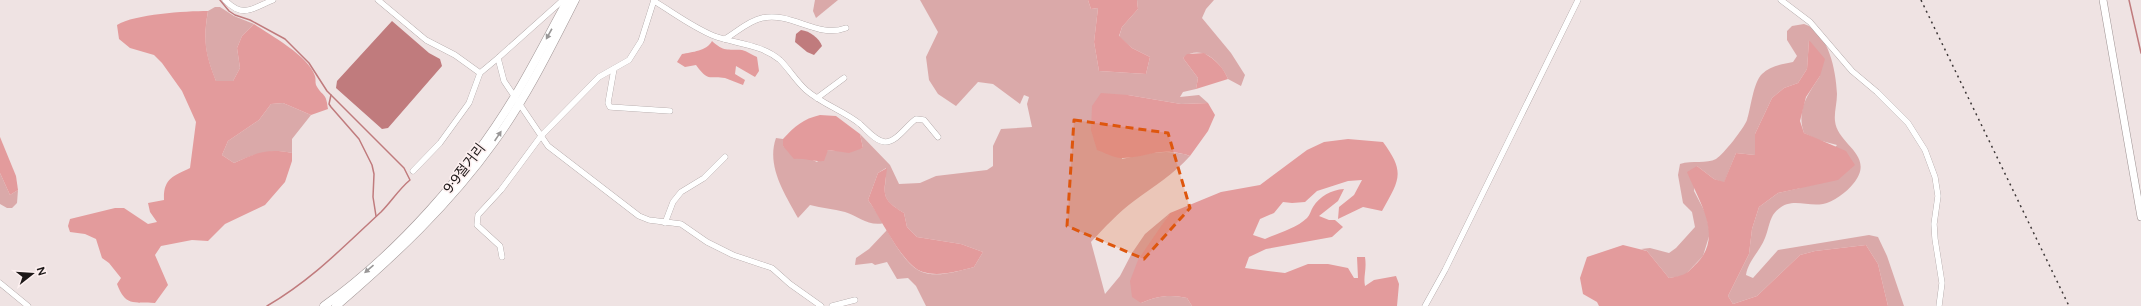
<svg xmlns="http://www.w3.org/2000/svg" width="2141" height="306" viewBox="0 0 2141 306" font-family="Figtree,'Noto Sans KR',sans-serif">
<style>
.green{fill:#daa9a9}
.forest{fill:#e39b9c}
.water{fill:#c07b7d}
.lines{fill:none;stroke-linecap:round;stroke-linejoin:round}
.stream{stroke:#c07b7d;stroke-width:1.5}
.minor-casing{stroke:#9f9494;stroke-width:6}
.major-casing{stroke:#9f9494;stroke-width:8}
.highway-casing{stroke:#9f9494;stroke-width:9}
.minor{stroke:#fff;stroke-width:5.5}
.major{stroke:#fff;stroke-width:7}
.highway{stroke:#fff;stroke-width:8}
.rail{stroke:#3e3838;stroke-width:1.5;stroke-dasharray:2 4;stroke-linecap:butt}
.oneway{fill:#999797}
.marked{fill:#de560d;fill-opacity:0.2;stroke:#de560d;stroke-width:3;stroke-dasharray:8 5;stroke-linejoin:round}
.labels{text-anchor:middle;stroke-width:3;stroke-linejoin:round;paint-order:stroke}
.street-label{font-size:14px;fill:#1d1818;stroke:#fdf0f0}
</style>
<rect width="100%" height="100%" fill="#efe3e3"/>
<!-- green -->
<g class="green">
<polygon points="815,0 838,0 816,18 813,11"/>
<path d="M920,0h168l3,9 7,-1 -4,34 5,29 47,3 4,-17 -18,-9 -13,-11 3,-10 16,-18 -1,-9h77l-8,9 -4,9 29,35 14,22 -4,11 -13,-7c-7,-17 -27,-36 -45,-21l15,20 -2,11 -13,3 -3,5 19,-2 9,8 -27,1 -53,-9 -6,64c24,-5 44,-11 68,-3 -16,18 -36,30 -56,45 -16,12 -29,26 -43,41l14,52 15,-18 12,-23 13,-19 25,-21 -15,24 -14,66c16,-7 29,-9 46,-5l5,8h-266l-10,-20 -8,-8 -11,1 -10,-17 -12,3 -3,-2 -17,2 1,-7 13,-9 18,-19c6,12 21,37 35,42 15,6 37,-1 52,-5l9,-15 -22,-8 -44,-7 -10,-10 -3,-14c-26,-16 -18,-18 -18,-45l-8,5 -10,27 16,23c-15,4 -26,-7 -39,-11 -12,-3 -23,-4 -35,-7l-12,13c-13,-24 -32,-52 -22,-80l7,1v7l34,16 11,-12 8,1 27,-3 -3,-14 30,31 9,19 21,-1 16,-7 51,-6 6,-4v-20l8,-17 31,-2 -5,-23 2,-7 -5,-2 -4,9 -27,-20 -15,-2 -22,24 -18,-12 -9,-14 -3,-23 12,-25z"/>
<path d="M215,7h5l14,9 20,8 -12,12 -5,12 3,20 -7,13h-17c-11,-28 -13,-40 -8,-70z"/>
<path d="M1804,24c25,8 32,47 33,70 0,9 -3,19 -2,27 2,24 42,34 18,63 -6,8 -20,18 -30,20 -19,3 -35,-9 -50,11 -4,7 -5,16 -8,23 -5,13 -17,23 -19,37l7,3 25,-28 91,-15 9,2 9,19 17,50h-16l-10,-42 -12,-19 -51,6 -15,4 -43,41 -24,8 -5,-8 21,-42 3,-25 7,-22 19,-14 22,-5 37,-43 -19,-5 -14,-7c-8,-23 4,-39 16,-57l-11,-36 -2,29 -9,14 -14,5 -12,10 -17,36v21l-19,-2 -12,30 -10,-4 -17,-13 -3,25 12,23 4,19 -7,23 -19,20 -15,2 -22,-27 -6,-2 9,-1 19,5 7,-5 19,-21 -3,-15 -9,-9 -5,-28 2,-11c12,-4 27,0 36,-5 8,-5 28,-31 31,-39 4,-12 6,-37 15,-46 8,-8 21,-10 31,-12l4,-6 -10,-16v-9l5,-5z"/>
<path d="M283,103l28,12 -19,24v14c-21,-4 -39,1 -58,10l-12,-8 6,-14 31,-21 12,-16z"/>
<polygon points="0,173 10,195 18,190 17,203 12,208 7,208 0,204"/>
</g>
<!-- forest -->
<g class="forest">
<polygon points="1088,0 1137,0 1138,9 1122,27 1119,36 1132,48 1150,57 1146,74 1099,71 1094,42 1098,8 1091,9"/>
<path d="M208,11c-5,29 -3,42 8,70h17l7,-13 -3,-20 5,-12 12,-12c16,11 55,32 61,52 1,3 0,6 1,9 7,13 10,6 12,24l-17,6 -28,-12 -12,1 -12,16 -31,21 -6,14 12,8c22,-10 33,-15 58,-10v8l-7,21 -20,23 -40,19 -17,17 -16,-1 -31,6 -6,9 13,30 -13,18c-22,-1 -30,3 -38,-19l4,-6 -12,-15 -7,-5 -6,-19 -11,-5 -15,-2 -2,-6 2,-7 45,-11h9l24,16 9,-2 -7,-10 -2,-9 16,-3c-1,-21 9,-24 26,-32l6,-46 -14,-31 -20,-28 -8,-8 -24,-7 -11,-9 -2,-14c18,-11 68,-14 91,-14z"/>
<path d="M1809,40l16,19 -5,17 -14,21 -6,24 4,12 42,18 9,14 -17,15 -60,13 -19,14 -7,22 -3,25 -21,42 5,8 24,-8 43,-41 15,-4 51,-6 12,19 10,42h-289l-2,-4 -14,-8 -3,-16 7,-21 36,-12 24,6 22,27c17,-3 16,-3 28,-15 27,-27 1,-63 -10,-91l10,-6 17,13 10,3 12,-29 19,2v-21l17,-36 12,-10 14,-5 9,-14z"/>
<path d="M712,41c12,11 15,8 30,9 5,1 10,5 15,7l2,14 -4,6 -19,-11 -1,8 10,6 -2,5c-6,-2 -12,-5 -18,-7 -16,-3 -16,5 -29,-13l-11,2 -8,-5 5,-8c10,-2 25,-3 30,-13z"/>
<path d="M1204,53c12,7 19,14 24,26l-32,10 2,-11 -15,-20 4,-4z"/>
<path d="M1101,93l27,2 53,9 27,-1 7,12 -7,16 -18,25c-31,-10 -39,1 -67,2 -8,1 -19,-6 -26,-8l-6,-20 1,-24z"/>
<path d="M820,115l16,1 24,18 3,14 -14,5 -21,-3 -4,11c-10,1 -19,-3 -30,-2l-11,-13v-7c12,-13 20,-20 37,-24z"/>
<polygon points="0,137 16,176 18,190 10,195 0,173"/>
<path d="M1348,139l35,3c23,31 16,38 -1,69l-19,-4 -25,12 1,-12 15,-12 8,-15 -14,1 -31,10 -12,11 -13,1 -9,-1 -9,11 -14,6 -7,16 12,4c13,-6 32,-11 42,-21 3,-3 4,-8 6,-11 7,-11 18,-17 31,-18l-6,12 -19,15 10,4h6l8,7 -11,10 -66,12 -17,8 -4,11 40,5 23,-9h20l20,4 6,10h4l-1,-21h8c2,13 -2,19 0,29l9,-6 22,-4 3,8 -2,22h-205l-5,-8c-17,-4 -30,-2 -46,5l-9,-6 -2,-16 8,-21 32,-47 51,-21 39,-7 47,-35 17,-8z"/>
<path d="M887,168c-3,27 -7,30 17,45l3,14 10,10 44,7 22,8 -9,15c-15,4 -35,10 -51,5 -20,-5 -43,-56 -55,-72l10,-27z"/>
</g>
<!-- water -->
<g class="water">
<polygon points="392,21 429,53 440,59 442,66 388,128 382,129 336,88 337,81"/>
<path d="M801,30c9,1 18,8 21,16l-8,9 -7,-3 -12,-10 1,-8z"/>
</g>
<g class="lines">
<!-- stream -->
<g class="stream">
<path d="M220,0l9,11 6,4 15,5 35,19 24,24 18,28 77,77 6,12c-11,9 -19,22 -29,32 -38,35 -68,67 -114,94"/>
<polyline points="2129,0 2141,53"/>
<polyline points="331,95 329,104 331,107 359,139 372,165 374,174 373,197 376,216"/>
</g>
<defs>
<g id="minor">
<path d="M225,0c18,19 28,8 48,0"/>
<polyline points="378,0 426,40 455,55 480,73"/>
<polyline points="563,0 498,58 504,81 548,146 639,216 649,220 681,224 707,242 733,255 772,268 790,284 821,306"/>
<polyline points="1781,0 1810,22 1852,71 1877,92 1908,123 1925,150 1935,177 1938,196 1934,224 1935,239 1942,283 1939,306"/>
<path d="M654,1c20,12 38,26 60,35 22,8 47,8 66,24 9,9 16,21 26,30 16,14 38,21 54,34 7,6 15,17 25,18 12,0 22,-17 31,-23l8,1 14,17"/>
<path d="M725,39c12,-7 23,-18 37,-21 29,-7 56,21 84,10"/>
<polyline points="614,69 608,103 610,107 670,111"/>
<polyline points="817,98 844,78"/>
<polyline points="413,171 440,143 469,103 480,73 498,58"/>
<polyline points="665,223 673,202 681,192 704,178 725,157"/>
<polyline points="502,257 500,246 477,225 478,215 501,190 541,136 599,77 629,60 641,41 654,0"/>
<polyline points="0,283 28,306"/>
<polyline points="832,306 855,300"/>
<polyline points="1425,306 1445,270 1578,0"/>
</g>
<polyline id="major" points="2103,0 2141,217"/>
<g id="highway">
<path d="M324,306c73,-52 145,-133 191,-210 19,-31 35,-64 53,-96"/>
<path d="M336,306c58,-50 113,-101 158,-164 32,-44 56,-93 81,-142"/>
</g>
</defs>
<!-- minor casing -->
<use href="#minor" class="minor-casing"/>
<!-- major casing -->
<use href="#major" class="major-casing"/>
<!-- highway casing -->
<use href="#highway" class="highway-casing"/>
<!-- minor -->
<use href="#minor" class="minor"/>
<!-- major -->
<use href="#major" class="major"/>
<!-- highway -->
<use href="#highway" class="highway"/>
<!-- rail -->
<polyline class="rail" points="1921,0 2069,306"/>
</g>
<!-- one-way arrows -->
<defs><path id="oneway-solid" d="M-6-.8H1V-3.2L6.5 0L1 3.2V.8H-6Z"/></defs>
<g class="oneway">
<use href="#oneway-solid" transform="translate(549 34) rotate(119)"/>
<use href="#oneway-solid" transform="translate(498 136) rotate(-56)"/>
<use href="#oneway-solid" transform="translate(369 269) rotate(139)"/>
</g>
<!-- marked area -->
<path class="marked" d="M1074,120l94,13 22,75 -46,51 -77,-33z"/>
<g class="labels">
<!-- street labels -->
<g class="street-label">
<text transform="translate(464 168) rotate(-52)" y="5">9·9절거리</text>
</g>
</g>
<!-- north arrow -->
<g transform="translate(32 274) rotate(73)" stroke="#fdf0f0" stroke-width="3" paint-order="stroke">
<path d="M0-3L7 15L0 10L-7 15Z" fill="#1d1818"/>
<text y="-6" font-size="11" font-weight="bold" text-anchor="middle" fill="#1d1818">N</text>
</g>
</svg>
